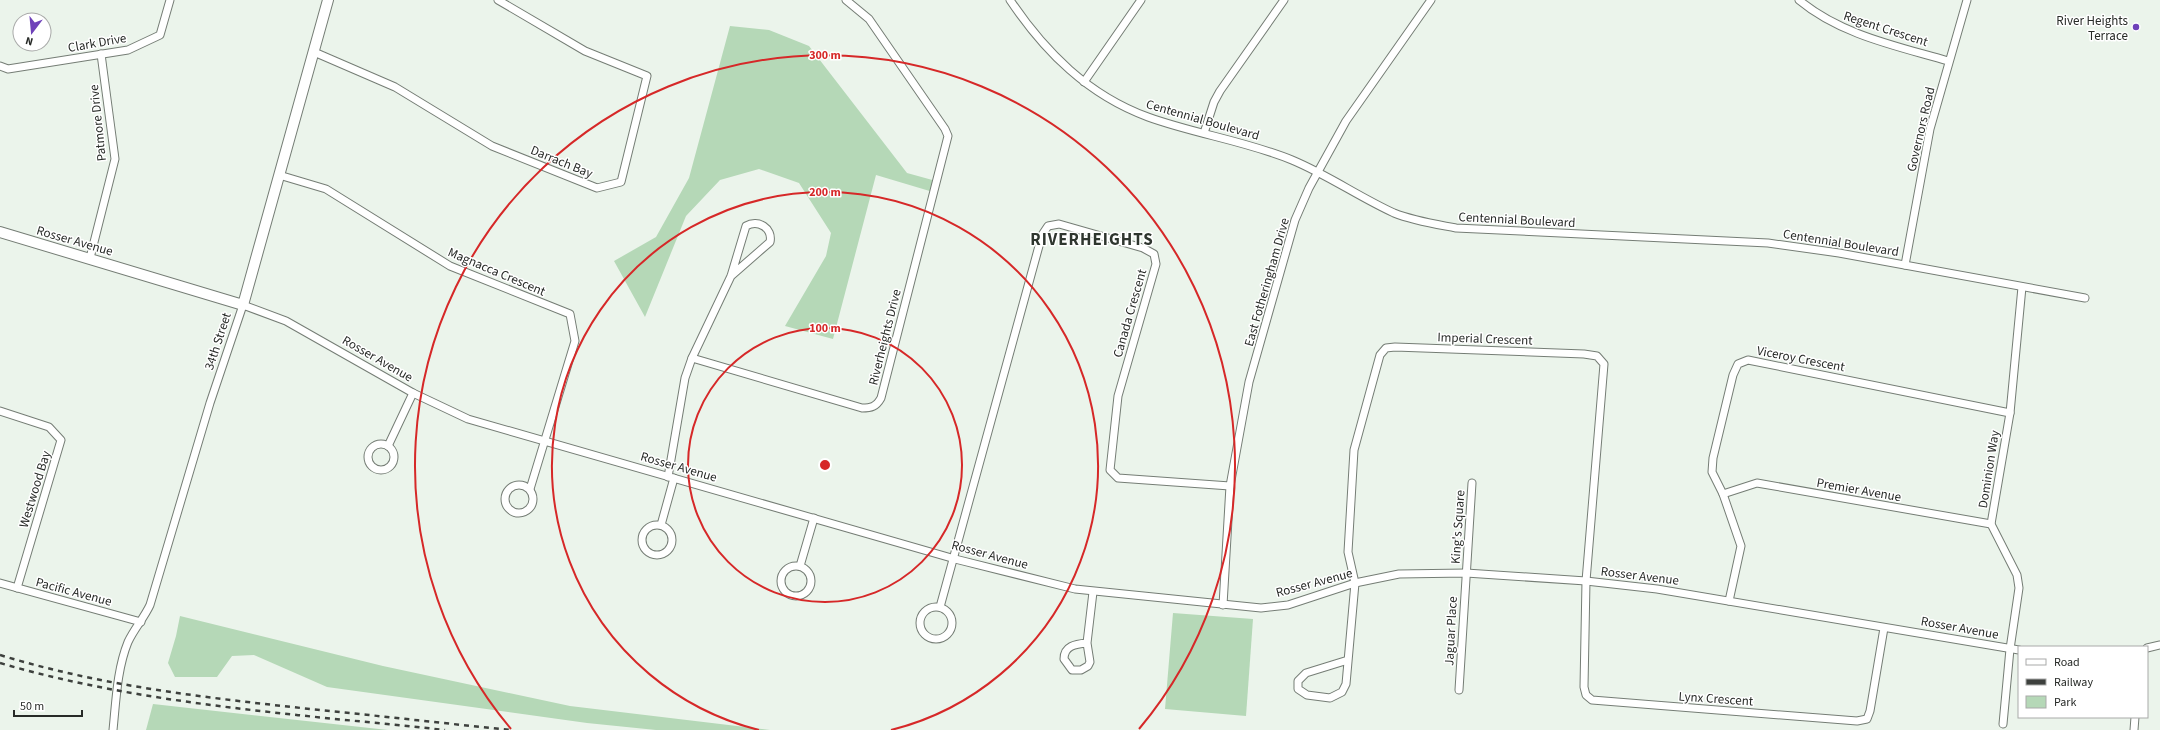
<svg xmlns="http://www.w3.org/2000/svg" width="2160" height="730" viewBox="0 0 2160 730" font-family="'Source Sans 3',sans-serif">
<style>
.green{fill:#b5d8b7}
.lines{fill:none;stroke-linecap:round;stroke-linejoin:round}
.street-casing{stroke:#757d75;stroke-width:9}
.secondary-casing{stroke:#757d75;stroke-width:12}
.street{stroke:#fff;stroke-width:7}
.secondary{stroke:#fff;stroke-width:10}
.rail{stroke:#3d403d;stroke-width:2.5;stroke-dasharray:5 5;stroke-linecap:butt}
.ring{fill:none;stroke:#d62828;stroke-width:2}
.poi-dot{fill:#6e41b9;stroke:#fff;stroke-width:1.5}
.labels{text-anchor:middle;stroke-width:3;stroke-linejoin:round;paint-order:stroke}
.poi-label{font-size:13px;fill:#272a27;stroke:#fff;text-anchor:end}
.street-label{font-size:13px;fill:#272a27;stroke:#fff}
.district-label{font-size:17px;font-weight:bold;letter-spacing:1px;fill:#2f362f;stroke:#fff}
.centre{fill:#d62828;stroke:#fff;stroke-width:2}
.ring-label{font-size:12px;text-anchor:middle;font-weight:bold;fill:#d62828;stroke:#fff;stroke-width:3;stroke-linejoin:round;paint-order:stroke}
</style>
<rect width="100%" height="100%" fill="#ebf4eb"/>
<!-- green -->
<g class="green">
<polygon points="730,26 769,30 809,46 907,173 936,181 933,192 876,175 833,339 785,326 826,256 831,233 799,183 759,169 720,180 686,216 645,317 614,261 656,237 689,178"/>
<polygon points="1173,613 1253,619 1246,716 1165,709"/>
<polygon points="180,616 383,666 570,706 770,730 656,730 587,723 356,691 327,687 254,655 232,656 217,677 175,677 168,663 176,636"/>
<polygon points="153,704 388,730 146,730"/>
</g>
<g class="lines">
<defs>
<g id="street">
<path d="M1010,0c35,52 78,95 138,117 47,17 98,24 144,43 36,15 67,37 102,53 20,8 41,11 62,15l312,15 71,10 246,45"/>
<path d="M1799,0c42,35 98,46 149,61"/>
<polyline points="314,52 395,87 492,146 597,188 621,182 647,76 585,51 498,0"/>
<polyline points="0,66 8,69 128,50 160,35 170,0"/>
<polyline points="1084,82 1141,0"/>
<polyline points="1204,133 1214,102 1220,91 1284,0"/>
<polyline points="279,175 326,189 450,266 570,314 575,341 530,489"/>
<polyline points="90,258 115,159 101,54"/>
<polyline points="1905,265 1930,129 1967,0"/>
<path d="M692,358l170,50c9,0 14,-1 19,-10l67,-262 -3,-7 -76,-110 -23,-19"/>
<polyline points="0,411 49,427 61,440 17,588"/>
<circle cx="381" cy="457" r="13"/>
<polyline points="388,446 413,393"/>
<path d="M668,477l17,-99 7,-20 39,-82 15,-50c12,-7 27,2 24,16l-39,34"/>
<circle cx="519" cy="499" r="14"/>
<polyline points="1723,494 1757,483 1991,524"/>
<polyline points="661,525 674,478"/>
<circle cx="657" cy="540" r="15"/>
<circle cx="796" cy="581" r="15"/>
<polyline points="800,566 814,518"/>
<polyline points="0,583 141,622"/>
<polyline points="1729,601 1741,546 1723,494 1712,472 1713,458 1733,375 1738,364 1748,360 2010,413"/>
<polyline points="1223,605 1230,486 1249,382 1295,220 1309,188 1346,121 1431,0"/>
<circle cx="936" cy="623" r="16"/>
<polyline points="940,607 1042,235 1048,226 1059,224 1143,248 1154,254 1156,264 1118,396 1110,470 1118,478 1230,486"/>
<path d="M1087,643c-12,1 -23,3 -23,16l8,11h9l7,-4 2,-4 -3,-19 6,-51"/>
<polyline points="2147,648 2160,645"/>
<polyline points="1348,660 1306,673 1298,681 1298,689 1307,695 1330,698 1342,692 1346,684 1355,583 1348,552 1354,450 1380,355 1386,348 1395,347 1584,354 1597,356 1604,364 1586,581 1584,687 1586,695 1592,700 1857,721 1867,719 1870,711 1884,628"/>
<polyline points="1459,690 1472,483"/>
<polyline points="2003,724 2010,649 2019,588 2017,575 1991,524 2010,413 2022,287"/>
<path d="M113,730c3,-29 4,-61 15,-88 6,-13 16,-24 22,-37l60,-202 33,-98 43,16 127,72 55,26 487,140 120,30 186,19 27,-3 67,-22 44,-9 67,-1 120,8 71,8 362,61"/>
<polyline points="2134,730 2135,717"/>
</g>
<polyline id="secondary" points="0,232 243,305 328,0"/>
</defs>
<!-- street casing -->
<use href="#street" class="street-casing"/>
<!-- secondary casing -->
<use href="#secondary" class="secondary-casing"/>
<!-- street -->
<use href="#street" class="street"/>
<!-- secondary -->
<use href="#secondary" class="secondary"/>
<!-- rail -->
<g class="rail">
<path d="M0,655c98,30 199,42 301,53 70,7 140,15 210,22"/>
<path d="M0,663c144,42 296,51 445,67"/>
</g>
</g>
<!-- distance rings -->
<g class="ring">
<circle cx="825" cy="465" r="137"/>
<path d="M759 730A273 273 0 1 1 891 730"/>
<path d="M511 729A410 410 0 1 1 1139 729"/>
</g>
<!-- markers -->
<circle class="poi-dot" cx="2136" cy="27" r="4"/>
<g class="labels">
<!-- poi labels -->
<g class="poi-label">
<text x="2128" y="25">River Heights<tspan x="2128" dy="15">Terrace</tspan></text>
</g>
<!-- street labels -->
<g class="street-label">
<text transform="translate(1886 28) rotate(18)" y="5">Regent Crescent</text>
<text transform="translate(97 42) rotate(-10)" y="5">Clark Drive</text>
<text transform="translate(1203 119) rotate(16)" y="5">Centennial Boulevard</text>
<text transform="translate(97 123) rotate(-96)" y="5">Patmore Drive</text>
<text transform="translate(1920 129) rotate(-77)" y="5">Governors Road</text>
<text transform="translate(562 161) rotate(22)" y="5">Darrach Bay</text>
<text transform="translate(1517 219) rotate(3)" y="5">Centennial Boulevard</text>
<text transform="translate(75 240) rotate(16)" y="5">Rosser Avenue</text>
<text transform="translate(1841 242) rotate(9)" y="5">Centennial Boulevard</text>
<text transform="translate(497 271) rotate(23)" y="5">Magnacca Crescent</text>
<text transform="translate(1266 282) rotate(-74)" y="5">East Fotheringham Drive</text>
<text transform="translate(1129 313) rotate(-74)" y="5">Canada Crescent</text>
<text transform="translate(884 337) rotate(-76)" y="5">Riverheights Drive</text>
<text transform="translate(1485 338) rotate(2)" y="5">Imperial Crescent</text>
<text transform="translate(217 341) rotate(-72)" y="5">34th Street</text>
<text transform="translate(378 358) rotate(30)" y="5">Rosser Avenue</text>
<text transform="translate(1801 358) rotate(11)" y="5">Viceroy Crescent</text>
<text transform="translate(679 466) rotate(16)" y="5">Rosser Avenue</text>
<text transform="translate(1988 469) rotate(-81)" y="5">Dominion Way</text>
<text transform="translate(34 489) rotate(-73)" y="5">Westwood Bay</text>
<text transform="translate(1859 489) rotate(10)" y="5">Premier Avenue</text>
<text transform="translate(1457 527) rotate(-86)" y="5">King's Square</text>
<text transform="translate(990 554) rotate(15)" y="5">Rosser Avenue</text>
<text transform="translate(1640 575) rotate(7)" y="5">Rosser Avenue</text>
<text transform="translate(1314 582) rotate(-15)" y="5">Rosser Avenue</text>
<text transform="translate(74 591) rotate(15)" y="5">Pacific Avenue</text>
<text transform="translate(1960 627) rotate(10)" y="5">Rosser Avenue</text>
<text transform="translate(1450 631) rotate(-87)" y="5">Jaguar Place</text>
<text transform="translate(1716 698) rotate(4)" y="5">Lynx Crescent</text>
</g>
<!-- district labels -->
<g class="district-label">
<text x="1092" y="245">RIVERHEIGHTS</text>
</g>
</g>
<circle cx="825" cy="465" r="6" class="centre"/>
<g class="ring-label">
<text x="825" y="59">300 m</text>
<text x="825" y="196">200 m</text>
<text x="825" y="332">100 m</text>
</g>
<!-- legend -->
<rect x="2018" y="646" width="130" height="72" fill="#ffffff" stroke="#a9aaa9"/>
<rect x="2026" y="659" width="20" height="6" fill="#ffffff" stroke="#a9aaa9"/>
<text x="2054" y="666" font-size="12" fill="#272a27">Road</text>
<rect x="2026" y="679" width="20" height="6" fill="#3d403d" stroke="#a9aaa9"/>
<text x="2054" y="686" font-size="12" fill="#272a27">Railway</text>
<rect x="2026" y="696" width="20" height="12" fill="#b5d8b7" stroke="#a9aaa9"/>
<text x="2054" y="706" font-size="12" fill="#272a27">Park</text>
<!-- north arrow -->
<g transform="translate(32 32) rotate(196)"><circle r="19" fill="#ffffff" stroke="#a9aaa9"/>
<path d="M0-3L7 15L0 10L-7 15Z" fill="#6e41b9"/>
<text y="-6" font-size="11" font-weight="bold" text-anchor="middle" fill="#272a27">N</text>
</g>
<!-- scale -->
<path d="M14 710v6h68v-6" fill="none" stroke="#272a27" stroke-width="2"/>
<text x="20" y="710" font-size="12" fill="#272a27" stroke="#ffffff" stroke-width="3" paint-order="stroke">50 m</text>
</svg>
